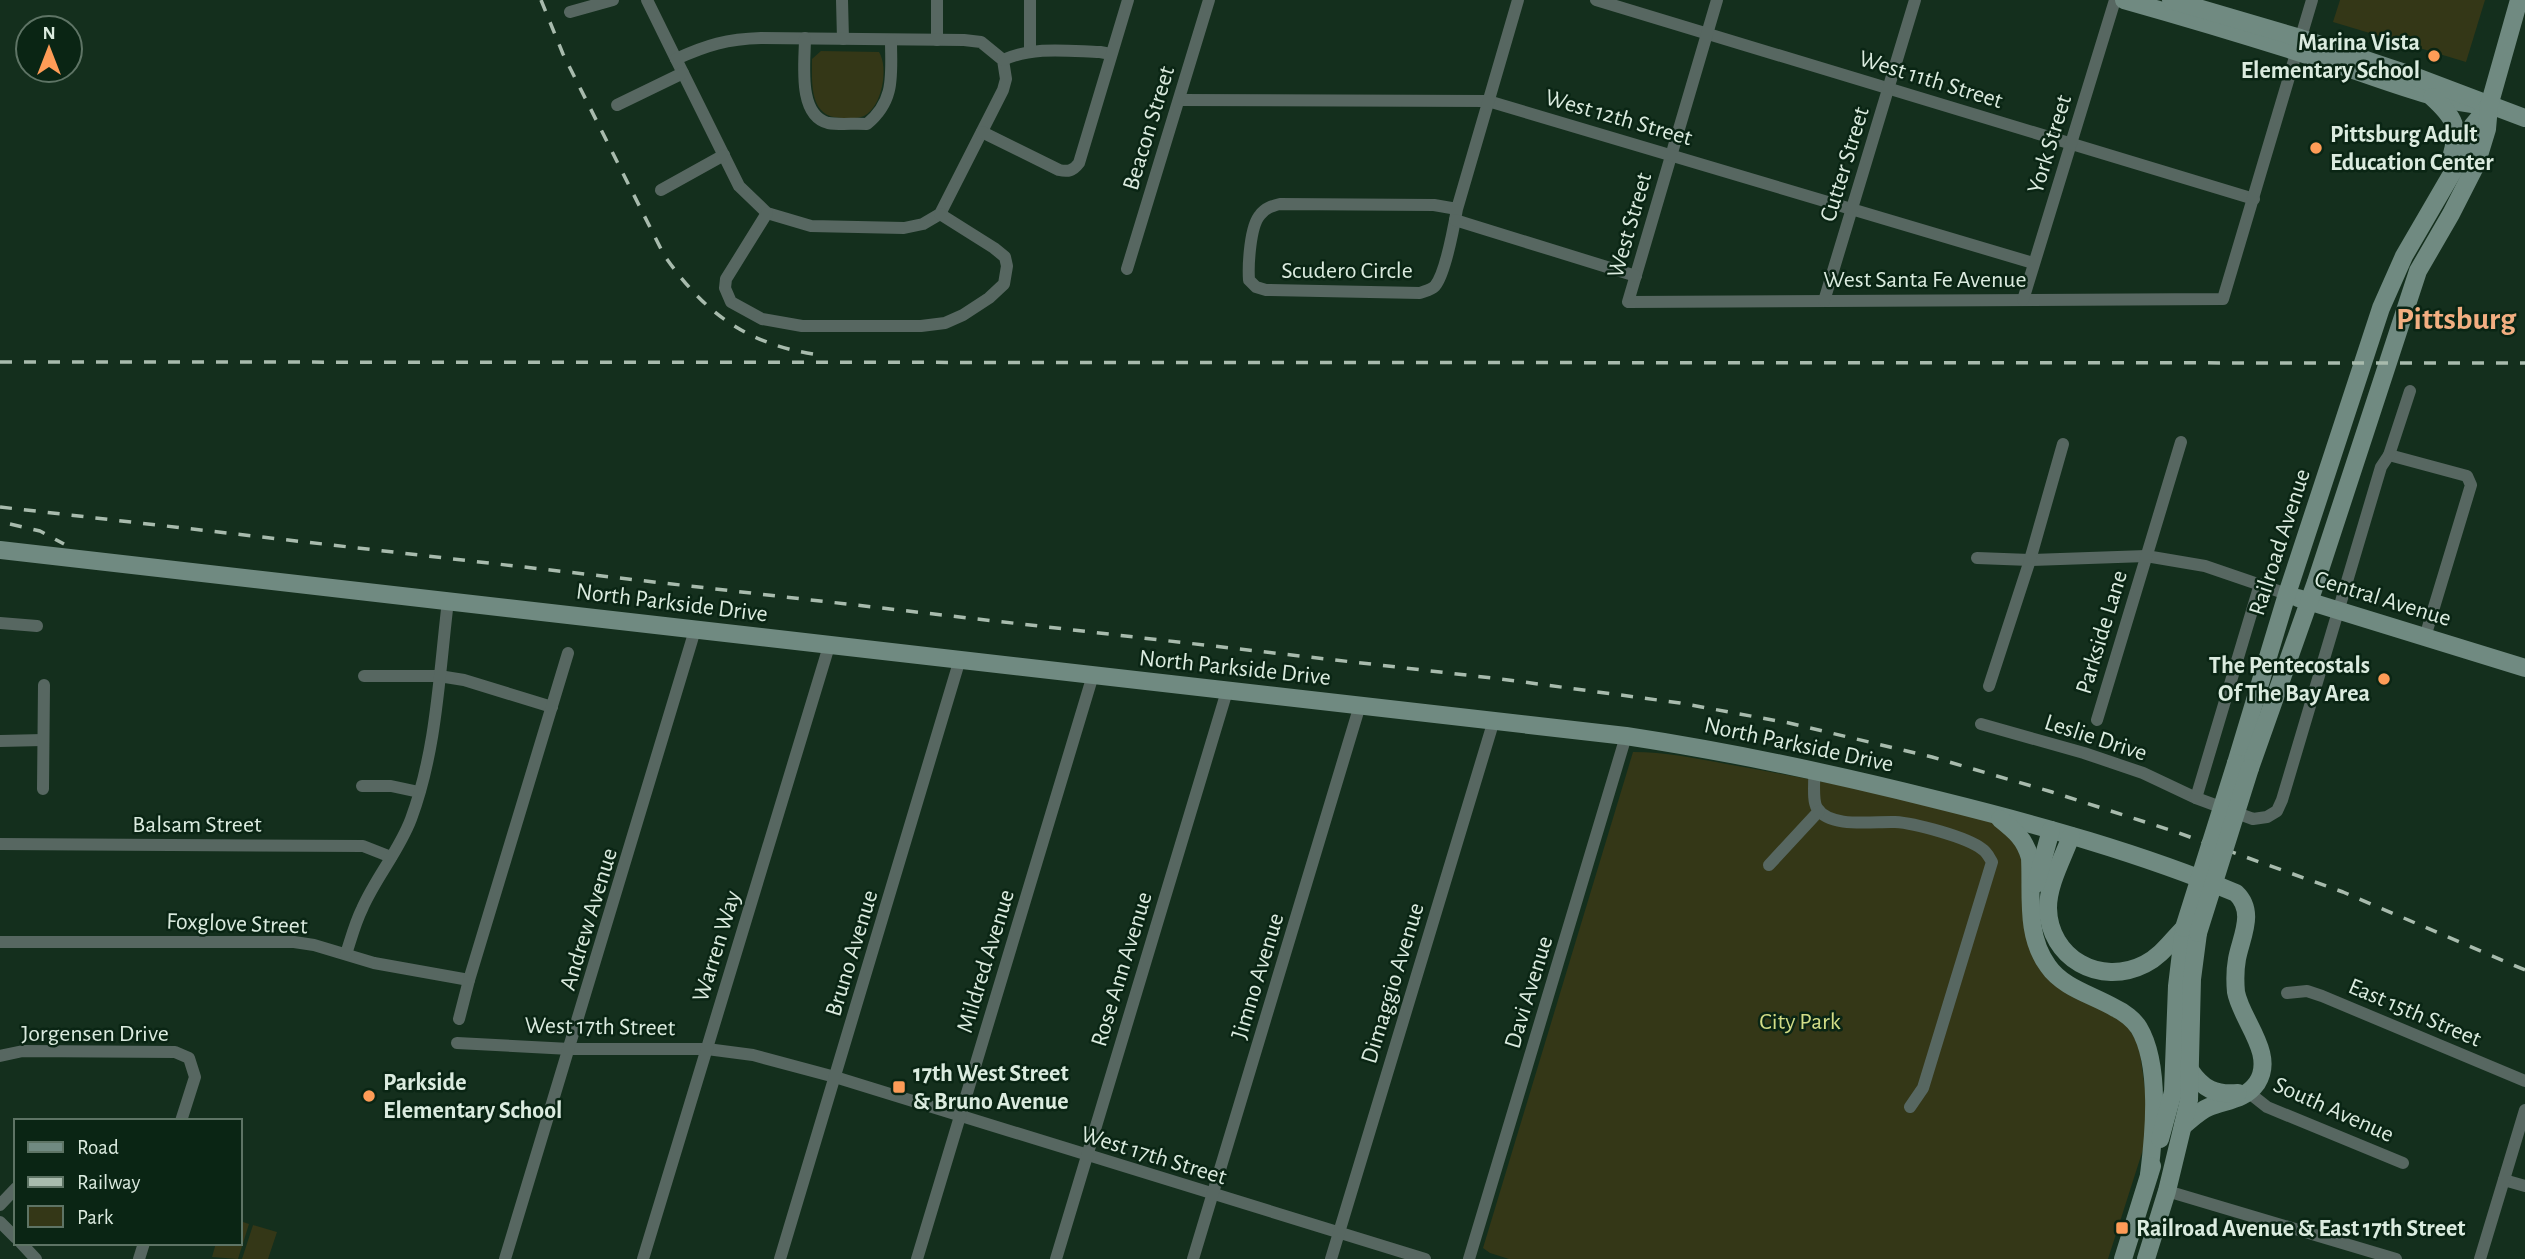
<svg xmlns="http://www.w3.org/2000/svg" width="2525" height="1259" viewBox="0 0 2525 1259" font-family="'Alegreya Sans',sans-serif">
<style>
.green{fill:#343717}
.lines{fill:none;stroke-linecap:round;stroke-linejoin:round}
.street{stroke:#576761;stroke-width:12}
.secondary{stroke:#708a81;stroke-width:18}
.rail{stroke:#a8bbad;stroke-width:3.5;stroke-dasharray:12 12;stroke-linecap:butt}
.secondary-bridge{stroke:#708a81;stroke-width:18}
.poi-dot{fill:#fe9c57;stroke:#0a2514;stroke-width:2.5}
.labels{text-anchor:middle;stroke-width:5;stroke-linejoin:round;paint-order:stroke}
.poi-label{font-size:24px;font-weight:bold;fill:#dbebdf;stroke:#0a2514;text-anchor:start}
.street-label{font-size:24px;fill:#dbebdf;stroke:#0a2514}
.park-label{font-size:24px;fill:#d3dd87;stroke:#0a2514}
.district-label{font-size:32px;font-weight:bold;fill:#f2ae81;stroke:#0a2514}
</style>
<rect width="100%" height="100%" fill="#142f1d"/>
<!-- green -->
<g class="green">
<polygon points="2340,0 2485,0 2466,62 2333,22"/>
<path d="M821,51l58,1c10,16 3,55 -15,64 -6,3 -15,2 -22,2 -33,0 -30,-34 -30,-59z"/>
<path d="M1633,752c34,0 66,7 99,13 68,12 136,25 203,43 22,5 57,8 74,26 19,19 20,85 24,112l95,81 11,19 7,50 1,41 -39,122h-599l-19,-6 -7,-5z"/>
<polygon points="240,1221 249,1224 238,1259 212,1257 216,1243 240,1243"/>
<polygon points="253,1225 277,1232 268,1259 242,1259"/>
</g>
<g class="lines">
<!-- street -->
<g class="street">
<polyline points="647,0 676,59"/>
<polyline points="842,0 843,39"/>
<polyline points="937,0 937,40"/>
<polyline points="1030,0 1030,51"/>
<polyline points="1596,0 2254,199"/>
<polyline points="1717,0 1628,302 2223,299 2312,0"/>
<polyline points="570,12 613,0"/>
<path d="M761,38l203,2 17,2 22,18 3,19 -3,11 -63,124 -17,10 -19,4 -93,-2 -44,-13 -28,-27 -63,-127c31,-14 51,-20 85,-21z"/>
<path d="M805,38c0,23 -8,77 23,85 12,2 27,0 39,1 29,-24 24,-50 24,-84"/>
<path d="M1003,60c30,-14 65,-9 97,-8l11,2"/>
<polyline points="1179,100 1488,101 2033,263"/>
<polyline points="617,105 683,73"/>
<path d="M982,132l77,38c9,2 14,1 20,-7l49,-163"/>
<polyline points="661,190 724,155"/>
<path d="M1457,209l-23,-4 -154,-1c-8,2 -15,4 -20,11 -10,11 -12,50 -11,65l7,7 10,3 154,3c5,-2 11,-3 15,-7 10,-12 19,-60 22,-77l61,-209"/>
<polyline points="767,213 726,279 725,288 731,302 762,319 802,326 921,326 945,323 963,315 989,298 1004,284 1007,266 1005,257 994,248 940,214"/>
<polyline points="1455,220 1636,276"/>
<polyline points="1127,269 1209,0"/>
<polyline points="2023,300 2115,0"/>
<polyline points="1824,301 1915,0"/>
<polyline points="2389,455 2467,476 2471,485 2425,637"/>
<polyline points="1977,558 2030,560 2146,556 2205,566 2287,594"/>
<polyline points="0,623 37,626"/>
<polyline points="364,676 439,676 464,680 552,707"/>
<polyline points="1989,686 2030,560 2063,444"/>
<polyline points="2097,720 2181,442"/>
<polyline points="1981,724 2084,753 2143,773 2196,798 2253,819 2267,817 2277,811 2282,800 2381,467 2389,455 2410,391"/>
<polyline points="0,741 43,740"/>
<path d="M1814,771c1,10 -2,29 3,37 13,21 58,13 78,14 19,1 72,15 87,27 5,3 7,8 10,13l-69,226 -13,19"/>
<polyline points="362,786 391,786 419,792"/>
<polyline points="43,789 44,685"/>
<polyline points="2196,798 2260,584"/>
<polyline points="0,844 363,846 391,857"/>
<polyline points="1769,865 1819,811"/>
<polyline points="0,942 294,942 314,945 374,963 469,980"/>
<path d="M346,954c5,-15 9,-31 16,-45 14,-32 37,-58 49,-90 26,-70 28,-145 37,-218"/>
<polyline points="2287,993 2307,991 2322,996 2525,1081"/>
<polyline points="459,1019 469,980 568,653"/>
<polyline points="457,1043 570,1049 707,1049 753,1055 835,1077 1425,1259"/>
<polyline points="0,1056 23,1051 175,1052 189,1058 195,1077 181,1121"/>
<polyline points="2248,1092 2267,1107 2403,1163"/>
<polyline points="2504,1180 2525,1186"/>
<polyline points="2167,1191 2396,1259"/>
<polyline points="0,1205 16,1188"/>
<polyline points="0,1222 16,1238"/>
<polyline points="21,1243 36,1259"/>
<polyline points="139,1259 144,1243"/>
<polyline points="505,1259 695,630"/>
<polyline points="643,1259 829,646"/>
<polyline points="780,1259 960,659"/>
<polyline points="917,1259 1093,675"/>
<polyline points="1056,1259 1227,691"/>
<polyline points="1193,1259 1360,705"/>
<polyline points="1331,1259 1494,720"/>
<polyline points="1469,1259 1626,736"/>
<polyline points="2480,1259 2525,1110"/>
</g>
<!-- secondary -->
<g class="secondary">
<path d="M2124,0c71,20 141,41 211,64 50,16 101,38 154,42"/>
<polyline points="2171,0 2300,38 2411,75 2525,118"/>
<path d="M2432,97c23,21 28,30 19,61"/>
<path d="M0,550l1626,186c105,16 209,38 312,64 101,25 202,53 298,93 20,19 5,44 1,66 -2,11 -2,22 -1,33 5,28 40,62 21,91 -12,17 -30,17 -48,24 -10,4 -17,12 -26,19"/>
<polyline points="2298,598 2525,668"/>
<polyline points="2236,763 2287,594 2381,308 2404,256 2454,170 2473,125 2489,106"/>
<polyline points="2250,768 2316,582 2418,271 2451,214 2476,165 2487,129 2489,106 2519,0"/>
<path d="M2000,819c15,12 25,20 30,39 2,36 -5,77 18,108 15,22 45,29 67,42 9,4 19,12 24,20 22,37 15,107 10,147"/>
<path d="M2071,836c-8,22 -23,48 -23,72 1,50 52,79 97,56 16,-8 26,-23 39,-36"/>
<polyline points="2036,884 2051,830"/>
<path d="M2190,1070c13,19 25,25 48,23"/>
<polyline points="2160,1139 2173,1092 2177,986 2184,928"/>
<polyline points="2123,1259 2152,1166"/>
<polyline points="2146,1259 2167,1191 2189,1100 2192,979 2198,933"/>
</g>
<!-- rail -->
<g class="rail">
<path d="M541,0l22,54 101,201c39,56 80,88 149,99"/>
<polyline points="0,362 2525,363"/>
<polyline points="0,507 1501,679 1680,703 1789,723 1932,757 2052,792 2176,832 2343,892 2525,970"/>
<polyline points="10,524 40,531 64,544"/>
</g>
<!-- secondary-bridge -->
<g class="secondary-bridge">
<polyline points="2184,928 2236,763"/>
<polyline points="2198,933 2250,768"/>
</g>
</g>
<!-- markers -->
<g class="poi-dot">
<circle cx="2434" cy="56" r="7"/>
<circle cx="2316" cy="148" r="7"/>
<circle cx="2384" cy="679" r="7"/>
<rect x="892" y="1080" width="14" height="14" rx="3.5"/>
<circle cx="369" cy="1096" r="7"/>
<rect x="2115" y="1221" width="14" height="14" rx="3.5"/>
</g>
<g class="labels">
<!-- poi labels -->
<g class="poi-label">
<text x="2420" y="50" text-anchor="end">Marina Vista<tspan x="2420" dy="28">Elementary School</tspan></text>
<text x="2330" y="142">Pittsburg Adult<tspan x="2330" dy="28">Education Center</tspan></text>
<text x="2370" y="673" text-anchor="end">The Pentecostals<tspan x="2370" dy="28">Of The Bay Area</tspan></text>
<text x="913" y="1081">17th West Street<tspan x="913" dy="28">&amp; Bruno Avenue</tspan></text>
<text x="383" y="1090">Parkside<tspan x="383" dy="28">Elementary School</tspan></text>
<text x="2136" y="1236">Railroad Avenue &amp; East 17th Street</text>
</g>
<!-- street labels -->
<g class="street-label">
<text transform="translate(1931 79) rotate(17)" y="8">West 11th Street</text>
<text transform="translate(1619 117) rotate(16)" y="8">West 12th Street</text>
<text transform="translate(1148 128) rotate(-73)" y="8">Beacon Street</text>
<text transform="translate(2049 144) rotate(-73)" y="8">York Street</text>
<text transform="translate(1844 164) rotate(-73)" y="8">Cutter Street</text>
<text transform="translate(1629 225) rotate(-74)" y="8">West Street</text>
<text x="1347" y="278">Scudero Circle</text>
<text x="1925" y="287">West Santa Fe Avenue</text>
<text transform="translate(2279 542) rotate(-72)" y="8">Railroad Avenue</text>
<text transform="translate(2383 598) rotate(17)" y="8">Central Avenue</text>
<text transform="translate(672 602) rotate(7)" y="8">North Parkside Drive</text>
<text transform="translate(2101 632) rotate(-73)" y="8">Parkside Lane</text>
<text transform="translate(1235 667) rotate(6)" y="8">North Parkside Drive</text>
<text transform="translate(2096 737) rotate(18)" y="8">Leslie Drive</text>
<text transform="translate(1799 744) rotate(12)" y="8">North Parkside Drive</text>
<text x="197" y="832">Balsam Street</text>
<text transform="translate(588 919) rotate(-73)" y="8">Andrew Avenue</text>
<text transform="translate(237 923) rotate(2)" y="8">Foxglove Street</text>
<text transform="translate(716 946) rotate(-73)" y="8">Warren Way</text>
<text transform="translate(851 953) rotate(-73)" y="8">Bruno Avenue</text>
<text transform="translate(985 961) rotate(-73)" y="8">Mildred Avenue</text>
<text transform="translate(1121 969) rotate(-73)" y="8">Rose Ann Avenue</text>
<text transform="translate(1257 976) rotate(-73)" y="8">Jimno Avenue</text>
<text transform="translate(1392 983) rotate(-73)" y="8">Dimaggio Avenue</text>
<text transform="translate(1528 992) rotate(-73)" y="8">Davi Avenue</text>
<text transform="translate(2415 1012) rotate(23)" y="8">East 15th Street</text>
<text transform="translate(600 1026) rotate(1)" y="8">West 17th Street</text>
<text x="95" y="1041">Jorgensen Drive</text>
<text transform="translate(2334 1109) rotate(24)" y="8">South Avenue</text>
<text transform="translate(1154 1155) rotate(17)" y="8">West 17th Street</text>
</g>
<!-- park labels -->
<g class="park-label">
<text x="1800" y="1029">City Park</text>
</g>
<!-- district labels -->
<g class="district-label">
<text x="2456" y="329">Pittsburg</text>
</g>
</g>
<!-- legend -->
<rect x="14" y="1119" width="228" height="126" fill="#0a2514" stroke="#5e7465" stroke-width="2"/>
<rect x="28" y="1142" width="35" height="10" fill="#708a81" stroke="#5e7465" stroke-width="2"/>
<text x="77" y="1154" font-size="21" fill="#dbebdf">Road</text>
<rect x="28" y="1177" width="35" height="10" fill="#a8bbad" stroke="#5e7465" stroke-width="2"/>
<text x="77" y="1189" font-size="21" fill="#dbebdf">Railway</text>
<rect x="28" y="1206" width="35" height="21" fill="#343717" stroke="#5e7465" stroke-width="2"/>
<text x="77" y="1224" font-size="21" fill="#dbebdf">Park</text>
<!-- north arrow -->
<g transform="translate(49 49)"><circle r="33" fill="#0a2514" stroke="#5e7465" stroke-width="2"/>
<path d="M0-5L12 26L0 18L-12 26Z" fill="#fe9c57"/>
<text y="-10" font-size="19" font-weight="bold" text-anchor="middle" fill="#dbebdf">N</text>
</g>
</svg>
